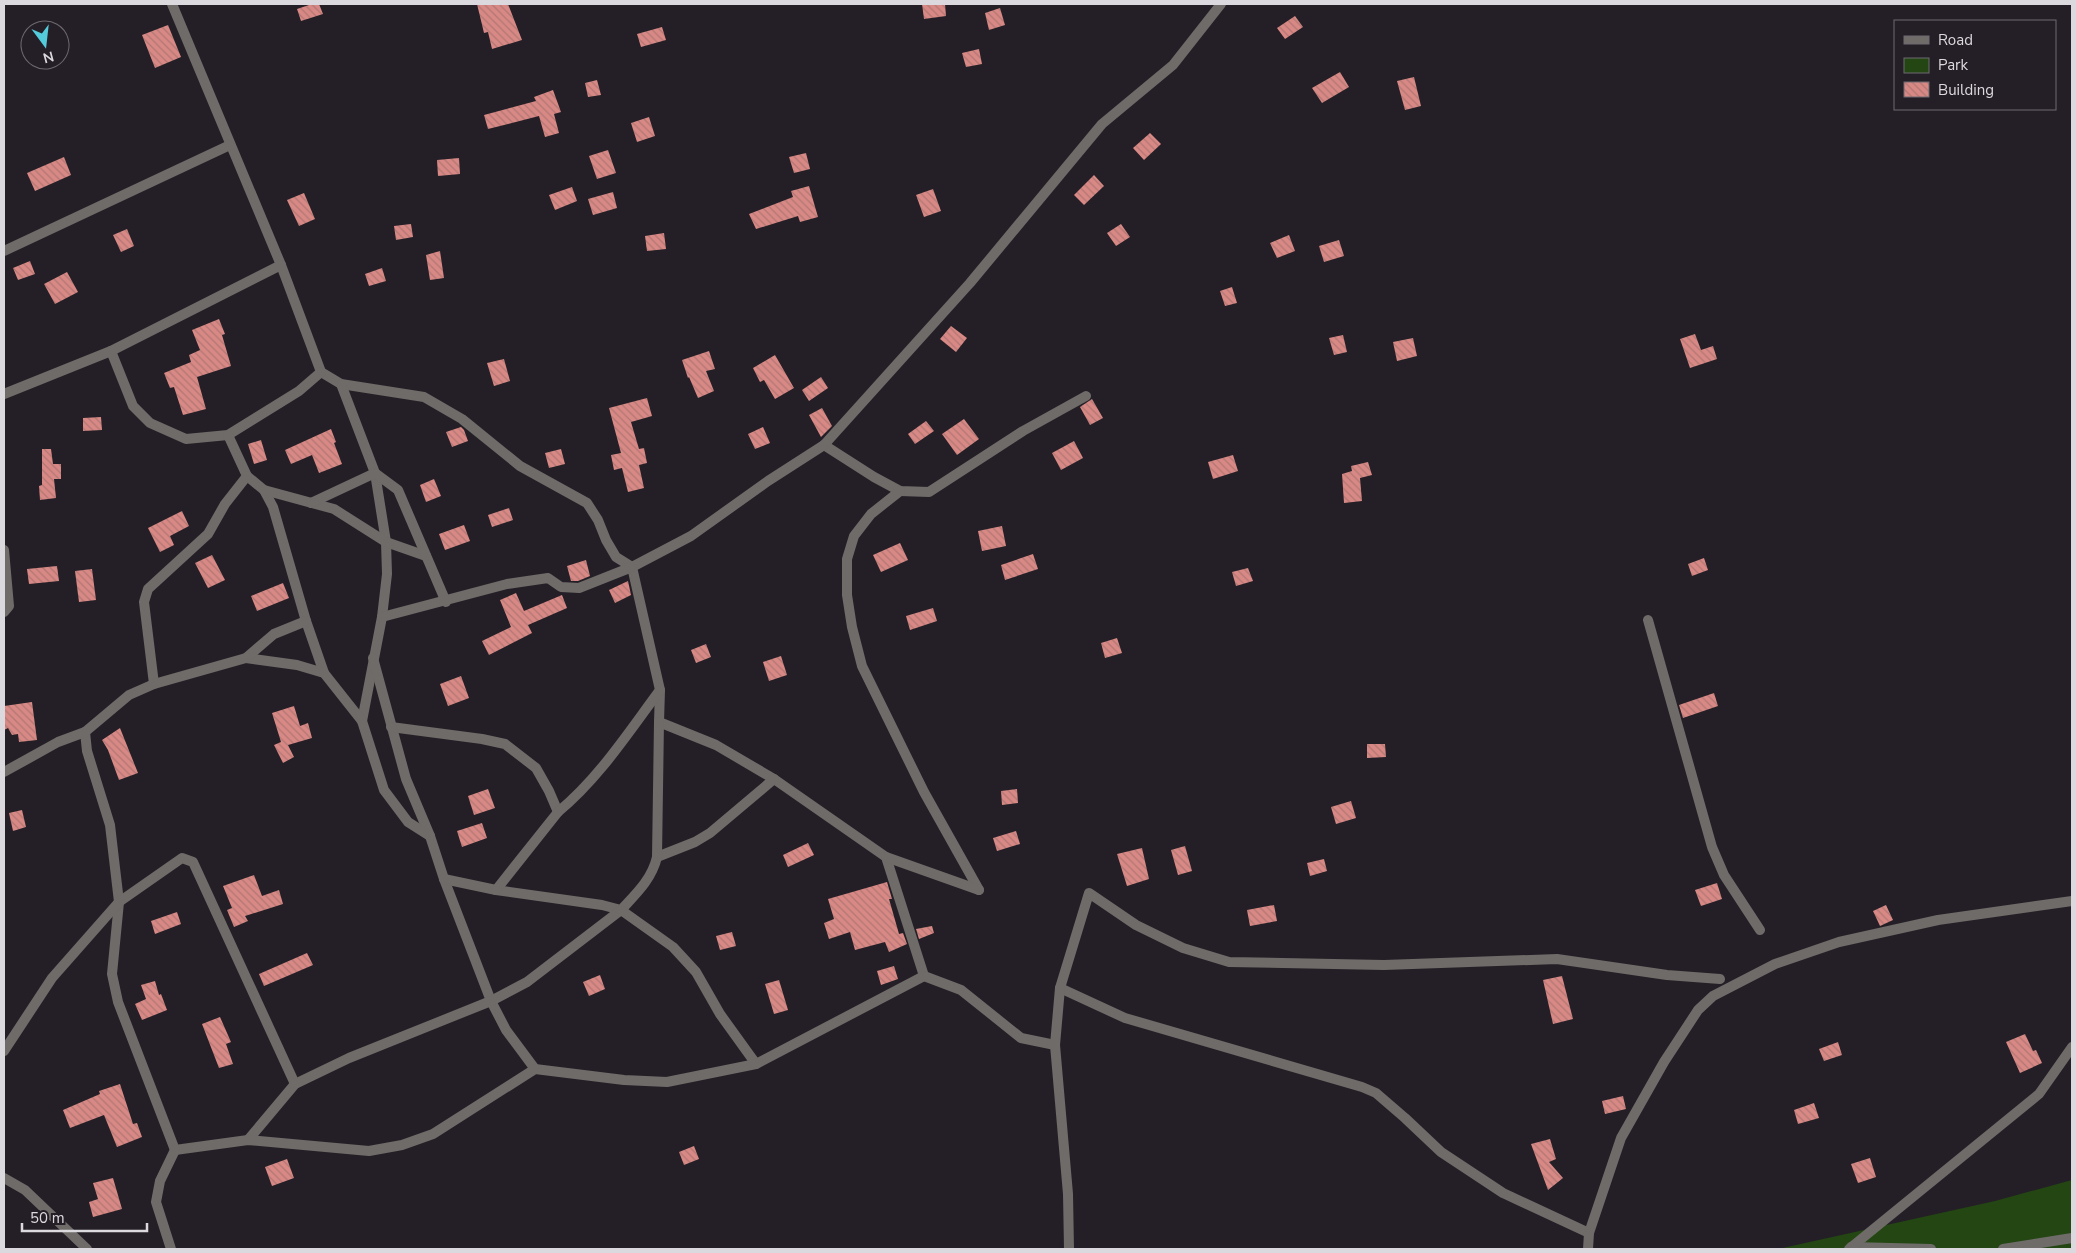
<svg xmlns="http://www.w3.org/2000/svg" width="2076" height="1253" viewBox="0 0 2076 1253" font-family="'Nunito Sans',sans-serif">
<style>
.green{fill:#234613}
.building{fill:url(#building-back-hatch)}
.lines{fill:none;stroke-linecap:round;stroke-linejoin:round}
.minor{stroke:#6e6b68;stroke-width:10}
</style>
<defs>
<pattern id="building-back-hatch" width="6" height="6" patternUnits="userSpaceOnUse" patternTransform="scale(1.25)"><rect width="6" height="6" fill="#d88985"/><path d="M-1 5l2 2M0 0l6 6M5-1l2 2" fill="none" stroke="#b27774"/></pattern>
</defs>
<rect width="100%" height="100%" fill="#241f26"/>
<!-- green -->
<polygon class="green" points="2072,1180 2072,1249 1778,1249 1995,1201"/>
<!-- building -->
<g class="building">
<polygon points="312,4 319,4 323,14 301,21 297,9"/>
<polygon points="477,4 508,4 522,40 492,49 488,32 484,33"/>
<polygon points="922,4 945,4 946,16 924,19"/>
<polygon points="1000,8 1005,25 989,30 985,13"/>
<polygon points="1295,16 1303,27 1285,39 1277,28"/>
<polygon points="168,25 181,57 155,68 142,35"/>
<polygon points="662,27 666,40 641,47 637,34"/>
<polygon points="979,49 982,64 966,67 962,53"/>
<polygon points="1340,72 1349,87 1322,103 1312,88"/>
<polygon points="1414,77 1421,106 1405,110 1397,81"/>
<polygon points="597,80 601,95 588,97 585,83"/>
<polygon points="553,90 561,112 554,114 559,133 545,137 539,116 488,129 484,115 536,101 534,97"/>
<polygon points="649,117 655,136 637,142 631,123"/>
<polygon points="1150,133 1161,144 1144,160 1133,148"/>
<polygon points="608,150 616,173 597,179 589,156"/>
<polygon points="806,153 810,169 794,173 789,157"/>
<polygon points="64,157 71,175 35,191 27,173"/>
<polygon points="459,158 460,174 438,176 437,160"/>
<polygon points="1094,175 1104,186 1084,205 1074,195"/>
<polygon points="809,186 818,217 800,222 798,216 756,229 749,214 793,197 791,191"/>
<polygon points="572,187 577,201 555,210 549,195"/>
<polygon points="933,189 941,211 924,217 916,195"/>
<polygon points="613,192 617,208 593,215 588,199"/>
<polygon points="304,193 315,219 299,226 287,200"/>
<polygon points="411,224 413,237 396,240 394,226"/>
<polygon points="1121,224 1130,237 1116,246 1107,233"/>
<polygon points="127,229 134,246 121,252 113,235"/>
<polygon points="664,233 666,249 647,251 645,236"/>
<polygon points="1289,235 1295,251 1277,258 1270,243"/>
<polygon points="1339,240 1344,256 1324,262 1319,246"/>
<polygon points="440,251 444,278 430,280 426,255"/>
<polygon points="30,261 35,274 18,280 13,268"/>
<polygon points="382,268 386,281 369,286 365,274"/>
<polygon points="67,272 78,292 55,304 44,284"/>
<polygon points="1232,287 1237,303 1225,306 1220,291"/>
<polygon points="219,319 225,334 222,335 231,366 197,377 206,409 183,415 174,387 170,388 164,373 191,362 189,355 200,350 192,330"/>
<polygon points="951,326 967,338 956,352 940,339"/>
<polygon points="1695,334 1701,350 1713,346 1717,359 1690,368 1680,339"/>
<polygon points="1343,335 1347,352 1334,355 1329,338"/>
<polygon points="1413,338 1417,356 1397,361 1393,342"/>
<polygon points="709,351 715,369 706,371 714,391 698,398 689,377 688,378 682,360"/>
<polygon points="775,355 794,388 775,399 764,380 760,382 753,368"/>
<polygon points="504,359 510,381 494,386 487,363"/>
<polygon points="821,377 828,388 809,401 802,390"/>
<polygon points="647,398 652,416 631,422 639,449 644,448 647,463 639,465 644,488 628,492 622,468 614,470 611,455 621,453 609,408"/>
<polygon points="1092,399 1103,418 1090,425 1080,407"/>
<polygon points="822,408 832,426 821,437 809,415"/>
<polygon points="101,417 102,430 83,431 83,418"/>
<polygon points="964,419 979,439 957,455 942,434"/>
<polygon points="926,421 934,431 915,444 908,434"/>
<polygon points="461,427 464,430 468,441 452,447 446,432"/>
<polygon points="763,427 770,443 755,449 748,434"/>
<polygon points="331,429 336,442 334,443 342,464 319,473 312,455 291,464 285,450"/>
<polygon points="261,440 267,460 254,464 248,444"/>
<polygon points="1074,441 1083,458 1061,470 1052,453"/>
<polygon points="42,449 51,449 53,464 61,464 61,479 54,479 56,498 40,500 39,486 42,485"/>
<polygon points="561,449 565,464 549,468 545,453"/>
<polygon points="1233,455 1238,471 1213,479 1208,462"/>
<polygon points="1368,462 1372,475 1360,478 1362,501 1344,503 1342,474 1352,471 1351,466"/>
<polygon points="434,479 441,496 426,502 420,485"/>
<polygon points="509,508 513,520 492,527 488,515"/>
<polygon points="182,511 189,526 170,536 174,545 160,552 148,528"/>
<polygon points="464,525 470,541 445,550 439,534"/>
<polygon points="1002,526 1006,546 982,551 978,531"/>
<polygon points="900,543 908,560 881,572 873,555"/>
<polygon points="1033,554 1038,569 1005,580 1001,565"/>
<polygon points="212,555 225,580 208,588 195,563"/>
<polygon points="1704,558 1708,570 1692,576 1688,564"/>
<polygon points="586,560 590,576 578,581 571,581 567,566"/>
<polygon points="57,566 59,581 29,584 27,569"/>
<polygon points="1248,568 1253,581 1236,586 1232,572"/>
<polygon points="92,569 96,600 79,602 75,571"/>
<polygon points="628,581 631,595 615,603 609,590"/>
<polygon points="283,583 289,598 257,611 251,596"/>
<polygon points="516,593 524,611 562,595 567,608 528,625 532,633 489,655 482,641 511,627 500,600"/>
<polygon points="933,608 937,621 910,630 906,616"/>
<polygon points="1117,638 1122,653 1105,658 1101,643"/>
<polygon points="706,644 711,657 696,663 691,650"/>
<polygon points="781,656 787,675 769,681 763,662"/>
<polygon points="461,676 469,698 448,706 440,684"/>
<polygon points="1714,693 1718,706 1683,718 1679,705"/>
<polygon points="32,702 37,740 19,742 18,734 12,735 8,728 4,730 4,706"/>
<polygon points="294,706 300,726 308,723 312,738 288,745 294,757 283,763 274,745 281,742 272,713"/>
<polygon points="120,728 138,773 119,780 108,750 102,740"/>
<polygon points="1367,744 1385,744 1386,757 1367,758"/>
<polygon points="488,789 495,808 474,815 468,796"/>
<polygon points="1017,789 1018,803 1002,805 1001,791"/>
<polygon points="1351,801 1356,818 1336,824 1331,807"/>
<polygon points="22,810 26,827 13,831 9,813"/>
<polygon points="482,823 487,838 462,847 457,831"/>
<polygon points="1016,831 1020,844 997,851 993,838"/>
<polygon points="808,843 814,855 788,867 783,855"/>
<polygon points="1185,846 1192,871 1178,875 1171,850"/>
<polygon points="1142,848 1149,879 1127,886 1117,854"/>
<polygon points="1324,859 1327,871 1310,876 1307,863"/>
<polygon points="254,875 262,896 279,890 283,904 245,916 248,921 234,927 227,910 232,908 223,886"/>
<polygon points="887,882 892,899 889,899 899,934 903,933 907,944 889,952 885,942 855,950 850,932 829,939 824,923 834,919 828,899"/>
<polygon points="1717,883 1722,899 1701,906 1695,890"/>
<polygon points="1274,905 1277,921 1250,926 1247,910"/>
<polygon points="1886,905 1893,920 1880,926 1873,911"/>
<polygon points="177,912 181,924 155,934 151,921"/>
<polygon points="932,926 934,933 919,939 916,929"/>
<polygon points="732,932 736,946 720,950 716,936"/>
<polygon points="307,953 313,965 264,986 259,974"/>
<polygon points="894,966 898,979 881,985 877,971"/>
<polygon points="600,975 605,989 589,996 583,982"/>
<polygon points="1562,976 1573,1019 1553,1024 1543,980"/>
<polygon points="779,980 788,1010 774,1014 765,984"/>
<polygon points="155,981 159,995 161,994 167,1010 142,1020 135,1004 146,999 141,985"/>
<polygon points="220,1017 231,1042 226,1044 233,1064 219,1068 202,1024"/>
<polygon points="2025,1034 2033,1051 2036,1050 2042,1063 2020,1073 2006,1042"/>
<polygon points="1838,1042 1842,1055 1824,1061 1819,1049"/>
<polygon points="120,1084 133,1124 137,1123 142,1137 117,1147 104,1115 70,1128 63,1110 100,1094 99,1091"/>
<polygon points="1623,1096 1626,1109 1605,1114 1602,1101"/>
<polygon points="1814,1103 1819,1118 1798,1124 1794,1110"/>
<polygon points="1550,1139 1556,1159 1549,1162 1563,1178 1548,1190 1531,1144"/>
<polygon points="694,1146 699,1159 684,1165 679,1152"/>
<polygon points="1870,1158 1876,1177 1858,1183 1851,1164"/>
<polygon points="287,1159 294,1178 272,1186 265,1167"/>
<polygon points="113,1178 122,1209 93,1217 89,1202 98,1199 93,1183"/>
</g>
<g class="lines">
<!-- minor -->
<g class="minor">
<polyline points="172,4 281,265 321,372 341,384 424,397 462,419 520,466 587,503 598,520 606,540 616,557 632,567 660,690 659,722 716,745 774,779 886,857 924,976"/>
<polyline points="4,251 230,145"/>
<polyline points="111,351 133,406 150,423 186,439 228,435 299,391 321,372"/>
<polyline points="341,384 375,473 386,542 387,574 382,617 362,721"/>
<polyline points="4,394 111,351 281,265"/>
<polyline points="228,435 247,476 264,490 273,507 306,621 324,673"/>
<polyline points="824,445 874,477 900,491 929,492 1023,431 1086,396"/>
<polyline points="264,490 334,509 386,542 426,556"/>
<polyline points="900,491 871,514 854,536 847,559 847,595 852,627 862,666 924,792 979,890"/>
<polyline points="311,503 375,473 398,490 446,602"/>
<polyline points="4,550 9,606 4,612"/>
<polyline points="382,617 507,584 548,578 561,587 579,588 632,567 691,536 768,481 824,445 970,283 1102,124 1173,65 1221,4"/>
<polyline points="1648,620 1712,847 1724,875 1760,930"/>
<polyline points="246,658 297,665 324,673 362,721 384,790 408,822 430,836"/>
<polyline points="373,658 406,779 430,836 444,879 491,1001 506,1030 535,1069"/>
<polyline points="154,684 144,602 148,589 208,534 225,504 247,476"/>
<polyline points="391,727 482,739 505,744 536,768 549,791 558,812"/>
<polyline points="85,732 87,751 110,825 119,902 112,974 118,1002 175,1150"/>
<polyline points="4,772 58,742 85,732 129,695 154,684 246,658 274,634 306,621"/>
<polyline points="657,857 695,842 710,833 774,779"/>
<polyline points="886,857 979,890"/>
<path d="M444,879l52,11 106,15 19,5c15,-16 31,-31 36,-53l2,-135"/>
<path d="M496,890l62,-78c41,-34 70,-79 102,-122"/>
<polyline points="1060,988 1125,1018 1362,1087 1376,1093 1405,1118 1441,1152 1503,1193 1589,1233"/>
<polyline points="4,1051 52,978 119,902 182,858 193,862 295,1084"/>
<polyline points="248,1140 295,1084 349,1058 491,1001 527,982 621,910 673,947 696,972 720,1014 756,1064"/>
<polyline points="175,1150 248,1140 369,1151 402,1145 433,1134 535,1069 624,1080 667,1082 756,1064 924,976 961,990 1021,1038 1055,1045"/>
<polyline points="4,1178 25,1190 87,1249"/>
<polyline points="1851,1247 1931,1249"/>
<polyline points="171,1249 156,1202 160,1181 175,1150"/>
<polyline points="1069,1249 1068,1194 1055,1045 1060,988 1089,893 1136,925 1183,948 1229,962 1384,965 1557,959 1667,975 1720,979"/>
<polyline points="1588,1249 1589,1233 1621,1138 1664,1062 1698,1010 1713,996 1775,964 1839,942 1938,920 2072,901"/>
<polyline points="1849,1249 2039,1094 2072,1047"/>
<polyline points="2003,1249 2072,1238"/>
</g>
</g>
<!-- border -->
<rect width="2076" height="1253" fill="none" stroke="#dcd9de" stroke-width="10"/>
<!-- legend -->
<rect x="1894" y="20" width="162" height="90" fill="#241f26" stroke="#6e6970"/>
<rect x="1904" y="36" width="25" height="8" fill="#6e6b68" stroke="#6e6970"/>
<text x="1938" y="45" font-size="15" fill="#dcd9de">Road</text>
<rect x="1904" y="58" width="25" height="15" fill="#234613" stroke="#6e6970"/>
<text x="1938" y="70" font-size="15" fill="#dcd9de">Park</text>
<rect x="1904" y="82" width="25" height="15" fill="url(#building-back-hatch)" stroke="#6e6970"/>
<text x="1938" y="95" font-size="15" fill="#dcd9de">Building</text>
<!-- north arrow -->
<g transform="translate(45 45) rotate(165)"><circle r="24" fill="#241f26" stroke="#6e6970"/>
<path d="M0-4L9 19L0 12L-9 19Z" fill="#53cbdb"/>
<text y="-8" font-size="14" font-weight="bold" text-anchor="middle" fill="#dcd9de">N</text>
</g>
<!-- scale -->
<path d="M22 1223v8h125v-8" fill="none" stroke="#dcd9de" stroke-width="2.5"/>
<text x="30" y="1223" font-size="15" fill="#dcd9de" stroke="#241f26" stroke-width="4" paint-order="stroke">50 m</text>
</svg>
